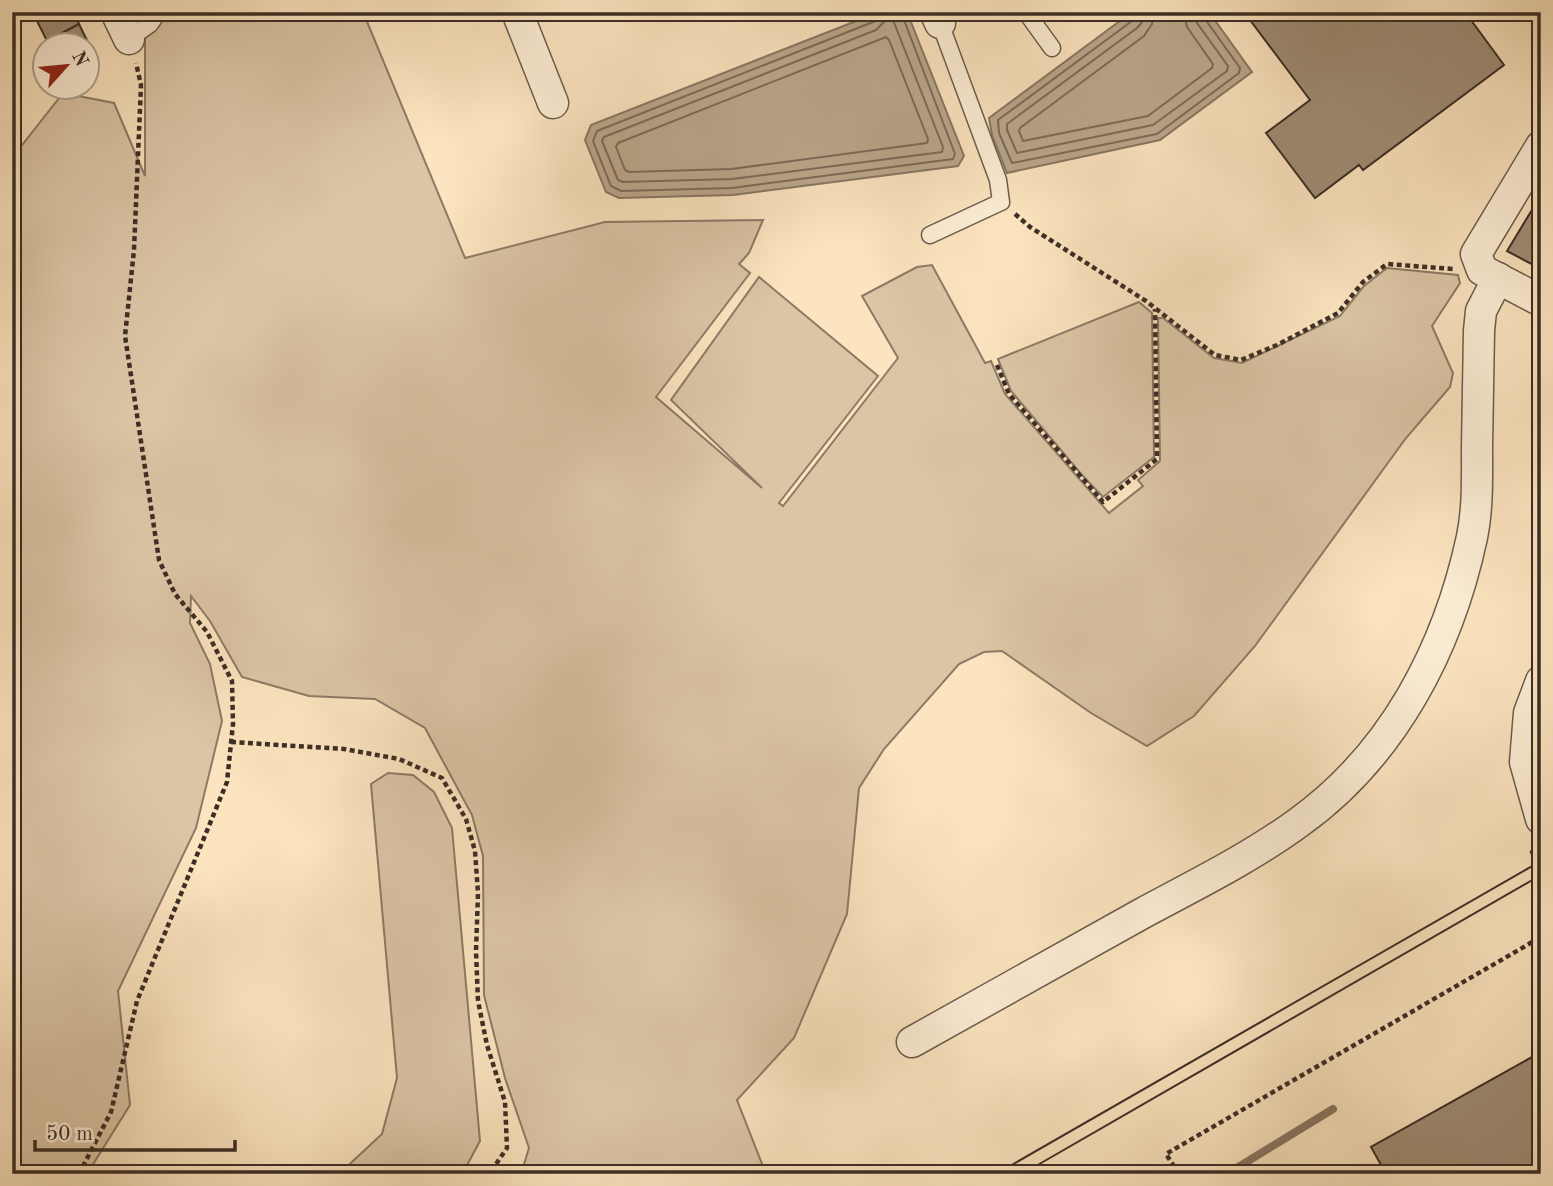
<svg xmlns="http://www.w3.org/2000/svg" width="1553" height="1186" viewBox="0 0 1553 1186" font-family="'Old Standard TT',serif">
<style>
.green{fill:#dbc5a5;stroke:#8c7a66;stroke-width:2}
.water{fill:#baa68b;stroke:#887663;stroke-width:2}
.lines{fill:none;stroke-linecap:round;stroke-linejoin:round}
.shore{stroke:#7b6a58;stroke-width:2}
.stream{stroke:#887663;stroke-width:8}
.building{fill:#9f8d76;stroke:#3c2e26;stroke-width:2}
.service-casing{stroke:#6c5c4c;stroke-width:19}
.minor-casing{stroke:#6c5c4c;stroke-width:33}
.path{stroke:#3c2e26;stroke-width:4.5;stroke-dasharray:5 3.5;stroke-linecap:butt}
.service{stroke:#fcedd5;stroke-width:16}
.minor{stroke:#fcedd5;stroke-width:30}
.tram{stroke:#3c2e26;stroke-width:2}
</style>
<rect width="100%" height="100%" fill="#fbe4bf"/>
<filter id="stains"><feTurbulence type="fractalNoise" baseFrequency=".00286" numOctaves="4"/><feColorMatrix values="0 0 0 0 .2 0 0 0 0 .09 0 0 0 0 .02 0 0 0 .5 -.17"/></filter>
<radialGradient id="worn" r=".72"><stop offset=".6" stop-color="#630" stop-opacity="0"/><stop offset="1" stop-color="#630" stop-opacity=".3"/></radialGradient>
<!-- green -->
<g class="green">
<polygon points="164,12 363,12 465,258 605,222 763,220 749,253 739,264 750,273 656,397 762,488 671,400 759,277 878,376 779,503 783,506 898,358 862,296 917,267 932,265 985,363 991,361 1005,394 1109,513 1143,486 1138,480 1160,461 1158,318 1163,318 1214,358 1242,363 1340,316 1364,286 1387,268 1458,275 1460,283 1432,326 1453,373 1450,387 1406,438 1255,646 1194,716 1147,746 1091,713 1002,651 984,652 959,664 884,749 859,788 847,914 794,1038 737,1100 766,1174 521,1174 529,1148 505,1078 484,995 483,856 472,815 425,728 375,699 309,696 242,677 210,621 191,596 190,623 210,664 222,721 196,828 118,991 130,1105 87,1174 12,1174 12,153 15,154 63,93 114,103 145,176 145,37"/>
<polygon points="1139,302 1152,313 1154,457 1103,497 1082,475 1011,391 998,359"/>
<polygon points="388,773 413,775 434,792 452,828 480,1141 466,1167 457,1174 339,1174 382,1134 397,1078 371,784"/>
</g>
<!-- water -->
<g class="water">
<polygon points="879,12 907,12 964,156 958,166 733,195 619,198 606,192 585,140 591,125"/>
<polygon points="1132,12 1209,12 1252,72 1160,140 1007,173 992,135 989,118"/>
</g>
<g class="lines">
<!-- shore -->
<g class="shore">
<polyline points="878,12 877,18 873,22 597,131 593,141 611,186 621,191 732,188 953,159 955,154 901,12"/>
<polyline points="1135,12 1132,21 998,120 999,133 1012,163 1157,134 1239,73 1240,68 1205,19 1204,12"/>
<polyline points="1144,12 1143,21 1137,28 1007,124 1007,130 1017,153 1153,125 1227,71 1228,66 1197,23 1195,12"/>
<polyline points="1154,12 1152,24 1144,36 1020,128 1019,131 1023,141 1148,116 1212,68 1213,64 1187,27 1184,12"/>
<polygon points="889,17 893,20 943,147 942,152 732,179 623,182 618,180 602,141 604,137 876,30"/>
<polygon points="886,37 889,40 928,139 927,143 731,169 629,172 625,170 616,147 618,143"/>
</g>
<!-- stream -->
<polyline class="stream" points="1227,1174 1333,1109"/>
</g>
<!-- building -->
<g class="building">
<polygon points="40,12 73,12 79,24 47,41 34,15"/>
<polygon points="1244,12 1465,12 1504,65 1363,170 1359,165 1315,198 1266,133 1310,100"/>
<polygon points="79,24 97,61 88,66 88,46 49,46 47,41"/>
<polygon points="1541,195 1541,265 1539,268 1507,251"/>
<polygon points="1541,1052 1541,1174 1386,1174 1371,1147"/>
</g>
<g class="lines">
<defs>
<g id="service">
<polyline points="1026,12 1052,48"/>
<polyline points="129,39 150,24 158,12"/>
<polyline points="930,235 1001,202 998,180 940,23"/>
</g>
<g id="minor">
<polyline points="116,12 129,39"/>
<polyline points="517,12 553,103"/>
<polyline points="935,12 940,23"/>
<polyline points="1541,146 1476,254 1482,270 1541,301"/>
<polyline points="1541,819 1525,762 1529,713 1541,681"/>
<path d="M912,1042c77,-43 154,-86 231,-129 52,-28 107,-55 155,-90 95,-68 150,-174 174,-286 6,-29 5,-60 5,-90 1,-38 1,-77 2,-116l2,-20 17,-33"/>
</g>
</defs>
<!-- service casing -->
<use href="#service" class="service-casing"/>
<!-- minor casing -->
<use href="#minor" class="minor-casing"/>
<!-- path -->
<g class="path">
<polyline points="1015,214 1030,227 1146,301 1215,355 1241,360 1277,345 1338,313 1363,282 1387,264 1453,269"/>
<polyline points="997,365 1009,394 1103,502 1157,459 1155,309"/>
<polyline points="231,742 344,749 399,759 442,778 466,819 475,851 478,893 476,951 478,1001 487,1045 505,1102 507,1148 492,1170 487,1174"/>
<polyline points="1540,846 1532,852 1541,869"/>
<polyline points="79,1174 111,1112 137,1001 227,782 233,724 232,681 207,632 175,594 159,560 125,336 134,250 141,85 136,63"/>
<polyline points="1179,1174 1166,1154 1541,937"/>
</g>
<!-- service -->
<use href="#service" class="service"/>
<!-- minor -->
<use href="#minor" class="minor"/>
<!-- tram -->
<g class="tram">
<polyline points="996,1174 1541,861"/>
<polyline points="1022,1174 1541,875"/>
</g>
</g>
<!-- margin -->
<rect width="1553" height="1186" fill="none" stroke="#fbe4bf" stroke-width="42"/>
<rect x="14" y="14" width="1525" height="1158" fill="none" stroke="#3c2e26" stroke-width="3.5"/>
<rect x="21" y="21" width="1511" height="1144" fill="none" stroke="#3c2e26" stroke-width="2"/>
<!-- north arrow -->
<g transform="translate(66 66) rotate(63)"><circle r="33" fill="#fcedd5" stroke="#afa18f" stroke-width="2"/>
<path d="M0-5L12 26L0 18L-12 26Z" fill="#8f2418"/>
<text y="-10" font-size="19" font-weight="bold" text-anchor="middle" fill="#3c2e26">N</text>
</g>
<!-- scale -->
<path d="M35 1140v10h200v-10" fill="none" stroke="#3c2e26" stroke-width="3.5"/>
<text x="46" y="1140" font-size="21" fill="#3c2e26" stroke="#fcedd5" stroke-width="5" paint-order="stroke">50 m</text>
<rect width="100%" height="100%" filter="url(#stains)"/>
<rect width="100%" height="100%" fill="url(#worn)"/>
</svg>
